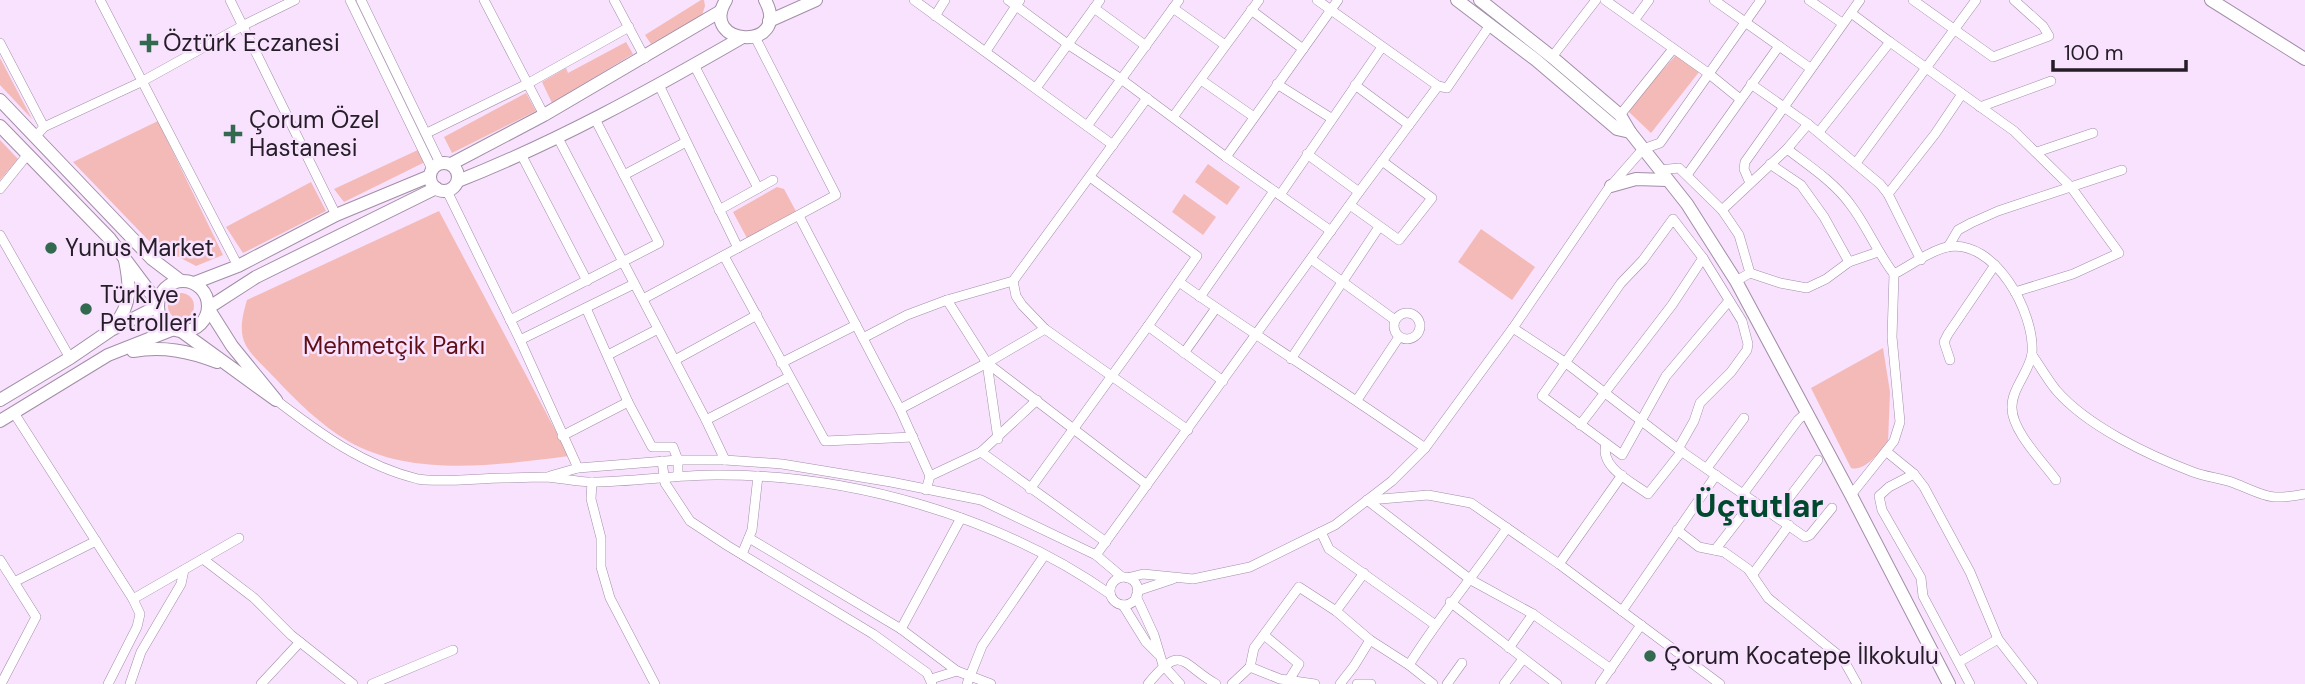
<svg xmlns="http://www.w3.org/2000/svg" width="2305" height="684" viewBox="0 0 2305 684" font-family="'DM Sans',sans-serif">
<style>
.green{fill:#f4bab7}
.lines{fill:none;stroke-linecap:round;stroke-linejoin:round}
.street-casing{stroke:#a28ea7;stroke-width:10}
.secondary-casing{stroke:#a28ea7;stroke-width:14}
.street{stroke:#fff;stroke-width:9}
.secondary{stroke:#fff;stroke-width:12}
.poi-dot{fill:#33694f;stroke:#f8e2fe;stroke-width:2.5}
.labels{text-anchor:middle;stroke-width:5;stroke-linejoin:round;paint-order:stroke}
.poi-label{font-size:24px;fill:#251d27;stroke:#f8e2fe;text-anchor:start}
.park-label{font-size:24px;fill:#600f16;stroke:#f8e2fe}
.district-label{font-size:32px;font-weight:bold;fill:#00482e;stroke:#f8e2fe}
</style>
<rect width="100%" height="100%" fill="#f8e2fe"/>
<!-- green -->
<g class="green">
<polygon points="701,0 704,0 705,6 702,15 651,44 645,35"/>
<polygon points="626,42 633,54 552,103 542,82 566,68 568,73"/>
<polygon points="1676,55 1699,72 1651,133 1627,110"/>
<polygon points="0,58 32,119 0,85"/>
<polygon points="526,93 536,111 452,153 444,137"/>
<polygon points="158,121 223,255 196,266 150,242 73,162"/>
<polygon points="0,140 18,159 0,180"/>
<polygon points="420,149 427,161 344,202 334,189"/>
<polygon points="1208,164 1240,187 1227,205 1195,182"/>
<polygon points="311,182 326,211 243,253 226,227"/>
<polygon points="777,187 784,189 798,215 748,240 733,212"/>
<polygon points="1184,194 1216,217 1203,235 1172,212"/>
<path d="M439,211l130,245c-70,9 -157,22 -221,-15 -27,-16 -52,-40 -73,-63 -29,-30 -41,-35 -28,-78z"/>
<polygon points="1481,229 1535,267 1512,300 1458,262"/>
<circle cx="181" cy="306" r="13"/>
<path d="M1883,348l7,44 -2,50c-9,10 -23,30 -37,26l-40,-80z"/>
</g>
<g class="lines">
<defs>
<g id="street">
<polyline points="100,0 238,266"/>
<polyline points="230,0 336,215"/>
<polyline points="350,0 432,169"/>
<polyline points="361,0 440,163"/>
<polyline points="484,0 544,115"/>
<polyline points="614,0 645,58"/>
<polyline points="914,0 1113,145"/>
<polyline points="1008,0 1069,45 1121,79 1226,157 1331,231"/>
<polyline points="1317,0 1438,86 1447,88 1490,25"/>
<polyline points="1605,0 1708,73 1740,99"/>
<polyline points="1714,0 1810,68"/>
<polyline points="1809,0 1842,23"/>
<polyline points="1913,0 1993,57 2049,36 2043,26 2014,0"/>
<polyline points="1094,8 1146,46"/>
<polyline points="1173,8 1225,45"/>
<polyline points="1251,10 1303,49"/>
<polyline points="1851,13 1890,42"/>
<polyline points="935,16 945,0"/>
<polyline points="1635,19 1649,0"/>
<polyline points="0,43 44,127"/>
<polyline points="986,51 1020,0"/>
<polyline points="1552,57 1596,0"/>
<polyline points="694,65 758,188"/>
<polyline points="1201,80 1254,117"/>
<polyline points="1277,84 1331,118"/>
<polyline points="1751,84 1808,124 1880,184 1888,194 1921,260"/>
<polyline points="659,85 738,248"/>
<polyline points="1355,85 1409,125"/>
<polyline points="1036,88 1100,0"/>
<polyline points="1980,107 2051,81"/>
<polyline points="1620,115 1673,49"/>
<polyline points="1173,117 1259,0"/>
<polyline points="1087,126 1179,0"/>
<polyline points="1819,132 1890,42 2014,131 2071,187 2119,253 2073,274 2015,292"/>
<polyline points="427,133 527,84 629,27"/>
<polyline points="35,137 44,127 141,82 244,25 295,0"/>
<polyline points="558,138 706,420 725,460"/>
<path d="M1787,149c21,16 47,33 63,55 17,22 27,48 44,70"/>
<polyline points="2037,152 2093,133"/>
<polyline points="1307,154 1359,192"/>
<polyline points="522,156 587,281"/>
<polyline points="1226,157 1338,0"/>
<polyline points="1856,163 1976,0"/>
<polyline points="1770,164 1801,185 1824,217 1849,262"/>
<polyline points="1659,170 1679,168 1722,210 1739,235 1750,273 1736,281"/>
<polyline points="624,175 686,142"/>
<polyline points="1687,175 1779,46"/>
<polyline points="1750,183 1744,169 1745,162 1860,0"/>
<polyline points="0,189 28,154"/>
<polyline points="447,191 520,340 578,468"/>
<polyline points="1888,194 1935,134 1962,94"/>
<polyline points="1280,195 1382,47"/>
<polyline points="1350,205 1399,240 1432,198 1382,161"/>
<polyline points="719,210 773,180"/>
<polyline points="1722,210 1787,149 1808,124"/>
<polyline points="799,216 900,409 930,476"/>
<polyline points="0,235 70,358"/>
<polyline points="1948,247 1958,230 1971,223 1998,211 2122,170"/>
<polyline points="724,256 825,441 913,437"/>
<polyline points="1311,259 1395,320"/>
<polyline points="1750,273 1780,283 1807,288 1826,279 1849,262 1878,252"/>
<polyline points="1013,281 1016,296 1022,305 1045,329 1188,430"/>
<path d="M1179,282c81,57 165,109 246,166"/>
<polyline points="1200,297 1274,191"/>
<polyline points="643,299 836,195 755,37"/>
<polyline points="947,300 987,363 1147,485"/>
<polyline points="586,308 628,402 652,447 673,447 678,460 678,476"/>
<circle cx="1407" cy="326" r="13"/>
<polyline points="510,320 659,243 595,119"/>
<polyline points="1148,326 1223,381"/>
<polyline points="1513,328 1566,363 1678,449 1805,537 1810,535 1832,508"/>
<polyline points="863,338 907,315 947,300 1013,281 1147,98"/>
<polyline points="520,340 634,284"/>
<polyline points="1184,353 1216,308"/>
<polyline points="608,355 658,329"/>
<path d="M2032,355c8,11 15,24 24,35 31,36 92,65 137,82 13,5 28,6 41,11 33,13 34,18 71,11"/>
<polyline points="1291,359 1379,227"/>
<polyline points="675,360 757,315"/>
<polyline points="1950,360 1944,342 1948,334 1995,265"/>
<polyline points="781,363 856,325"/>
<polyline points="987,363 998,439"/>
<path d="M276,400c43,33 88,66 142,79 19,4 63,-1 85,-1 14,0 28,-1 42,-1 16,1 32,5 48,5 40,0 81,-7 122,-7 136,-1 283,41 395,119"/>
<polyline points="1357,400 1399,337"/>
<polyline points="900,409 987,363 1045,329"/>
<polyline points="14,413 133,599"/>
<polyline points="706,420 789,377"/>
<polyline points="1580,425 1672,305 1703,258"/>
<polyline points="562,436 628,402"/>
<path d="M1606,444c-7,23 26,38 42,50l34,-43"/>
<polyline points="1678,449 1694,421 1700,403 1731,372 1747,350 1748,344 1742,321 1703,258 1673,219 1643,260 1621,283 1542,396 1622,455 1666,376 1728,302"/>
<polyline points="981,452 1106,542"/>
<polyline points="1887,452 1914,474 1924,487 1970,572 1998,639 2033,684"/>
<polyline points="662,461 665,483 690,521 728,546 873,634 927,673 932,684"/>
<polyline points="1707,468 1744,418"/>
<polyline points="1914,474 1889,487 1879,496 1882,510 1921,578 1923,596 1970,684"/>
<polyline points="550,476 578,468 678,460 725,460 782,464 891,482 981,500 1096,555 1122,577"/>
<polyline points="592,482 591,499 601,538 601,567 610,598 655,684"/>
<polyline points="1030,489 1148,326 1197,256 1090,177"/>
<polyline points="926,490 930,476 981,452 1037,400"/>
<polyline points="1743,494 1798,420 1807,412"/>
<path d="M1851,495l43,-54 6,-19 -8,-85 2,-63c16,-8 35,-23 53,-27 48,-9 88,66 85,106 -2,18 -21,36 -20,55 0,23 31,54 44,72"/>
<polyline points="1367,500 1471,580 1533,614 1611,669"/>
<polyline points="1369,500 1428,495 1471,503 1559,564 1720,684"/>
<polyline points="1775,516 1818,460"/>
<polyline points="1677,530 1699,547 1724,552 1748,569 1768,598 1843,659 1857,684"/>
<polyline points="1321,532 1329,549 1434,624"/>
<polyline points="749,538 901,629 957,671"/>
<polyline points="1715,550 1753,501"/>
<polyline points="742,554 752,530 758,476"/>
<polyline points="1096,555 1359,192 1438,86"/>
<polyline points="203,559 254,598 291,635 353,684"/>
<polyline points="0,560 14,582 96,541"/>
<polyline points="1559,564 1622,475"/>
<polyline points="1753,574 1789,525"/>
<circle cx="1124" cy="591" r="14"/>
<polyline points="1127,578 1143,574 1193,579 1250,567 1335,525 1392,481 1425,448 1513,328 1608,189 1643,149 1660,143 1761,0"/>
<polyline points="1137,591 1173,579"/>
<polyline points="1136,596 1154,635 1163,665 1180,684"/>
<polyline points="1450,602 1557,684"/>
<polyline points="1123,605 1146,642 1158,654"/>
<polyline points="1336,611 1364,573"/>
<polyline points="1622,611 1716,475"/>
<polyline points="901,629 961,518"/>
<polyline points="1264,635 1299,664 1289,680"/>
<polyline points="1509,648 1533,614"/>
<polyline points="1959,662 1998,639"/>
<path d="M1409,665c30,-48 66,-91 98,-137"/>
<polyline points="1250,667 1254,648 1299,587 1336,611 1370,640 1409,665 1433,684"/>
<polyline points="931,679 957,671 991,684"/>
<polyline points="1,684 36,617 14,582"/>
<polyline points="108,684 137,627 140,614 133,599 239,538"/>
<polyline points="130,684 141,652 181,584 184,570"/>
<polyline points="261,684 300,642"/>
<polyline points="372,684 453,650"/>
<polyline points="967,684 982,646 1044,556"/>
<path d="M1148,684c34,-42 33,-20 68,0"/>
<polyline points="1232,684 1250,667 1280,679 1315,684"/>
<polyline points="1340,684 1354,666 1370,640"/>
<polyline points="1357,684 1371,684"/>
<polyline points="1447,684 1462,663"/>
<polyline points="1504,684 1523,659"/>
<polyline points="1600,684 1641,625"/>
</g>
<g id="secondary">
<path d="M726,0c-29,47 67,52 39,0"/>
<polyline points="1457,0 1536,60 1617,129 1630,132"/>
<polyline points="1480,0 1552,57 1620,115 1630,132 1687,204 1736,281 1851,495 1949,684"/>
<polyline points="2211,0 2305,59"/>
<polyline points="769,21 816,0"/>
<polyline points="0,100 152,259 181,281"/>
<polyline points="0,126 110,239 158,303"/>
<circle cx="444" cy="177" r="14"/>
<polyline points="451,164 544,115 721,11"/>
<path d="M458,181c99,-39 191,-90 283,-143"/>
<polyline points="1611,186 1636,179 1667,180"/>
<circle cx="183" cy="306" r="25"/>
<polyline points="194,283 238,266 336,215 430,176"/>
<path d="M115,324c17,-20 15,-39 10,-64"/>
<polyline points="181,331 276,400 232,346 208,308 256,277 436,188"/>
<path d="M133,351c30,-5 56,0 84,11"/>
<polyline points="0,400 70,358 111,330 158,306"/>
<polyline points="0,421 108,355 174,329"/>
</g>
</defs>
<!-- street casing -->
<use href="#street" class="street-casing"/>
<!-- secondary casing -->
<use href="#secondary" class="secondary-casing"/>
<!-- street -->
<use href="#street" class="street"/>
<!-- secondary -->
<use href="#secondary" class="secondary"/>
</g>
<!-- markers -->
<g class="poi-dot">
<path d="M145.5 32.5h7v7h7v7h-7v7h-7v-7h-7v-7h7z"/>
<path d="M229.5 123.5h7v7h7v7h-7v7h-7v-7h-7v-7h7z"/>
<circle cx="51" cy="248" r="7"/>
<circle cx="86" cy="309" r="7"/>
<circle cx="1650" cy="656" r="7"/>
</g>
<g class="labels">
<!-- poi labels -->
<g class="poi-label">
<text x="163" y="51">Öztürk Eczanesi</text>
<text x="249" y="128">Çorum Özel<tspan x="249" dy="28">Hastanesi</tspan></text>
<text x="65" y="256">Yunus Market</text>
<text x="100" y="303">Türkiye<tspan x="100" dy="28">Petrolleri</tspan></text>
<text x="1664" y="664">Çorum Kocatepe İlkokulu</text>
</g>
<!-- park labels -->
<g class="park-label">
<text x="394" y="354">Mehmetçik Parkı</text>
</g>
<!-- district labels -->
<g class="district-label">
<text x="1759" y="517">Üçtutlar</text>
</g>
</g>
<!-- scale -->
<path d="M2053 60v10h133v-10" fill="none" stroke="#251d27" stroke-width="3.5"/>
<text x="2064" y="60" font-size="21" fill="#251d27" stroke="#f8e2fe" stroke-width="5" paint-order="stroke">100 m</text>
</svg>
